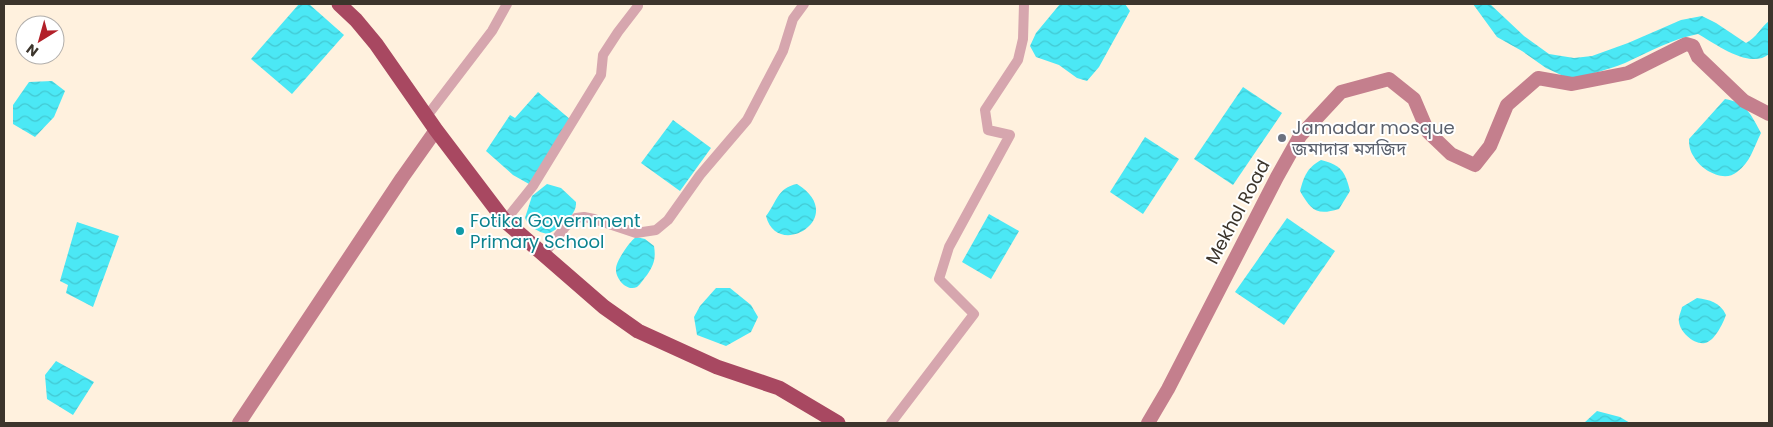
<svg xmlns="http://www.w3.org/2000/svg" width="1773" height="427" viewBox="0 0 1773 427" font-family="Poppins,'Noto Sans Bengali',sans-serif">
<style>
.water{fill:url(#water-waves)}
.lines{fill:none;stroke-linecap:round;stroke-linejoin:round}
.street{stroke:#d6a6ae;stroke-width:10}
.secondary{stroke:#c47f8d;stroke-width:14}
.highway{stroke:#a84861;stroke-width:15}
.worship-dot{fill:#6b7280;stroke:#fff;stroke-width:2}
.culture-dot{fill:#0f9aa8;stroke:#fff;stroke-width:2}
.labels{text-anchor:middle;stroke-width:4;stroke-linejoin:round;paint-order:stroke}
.worship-label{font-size:18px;fill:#5b616d;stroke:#fff;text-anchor:start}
.street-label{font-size:18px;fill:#3c352c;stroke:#fff}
.culture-label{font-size:18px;fill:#0d838f;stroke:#fff;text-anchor:start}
</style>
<defs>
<pattern id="water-waves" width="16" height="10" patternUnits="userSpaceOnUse" patternTransform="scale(1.25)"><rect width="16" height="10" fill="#4be8f5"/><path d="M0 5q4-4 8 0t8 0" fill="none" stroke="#42c8d2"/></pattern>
</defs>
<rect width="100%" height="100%" fill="#fff1de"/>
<!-- water -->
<g class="water">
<polygon points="299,4 309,4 344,35 292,94 251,59"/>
<polygon points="1060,4 1125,4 1130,11 1099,67 1087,81 1077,78 1059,65 1036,57 1030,46 1036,33"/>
<path d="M1473,4h17l34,32 25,18 25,4 18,-2 36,-13 53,-23 21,-4 14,7 30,20c10,-5 15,-16 23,-22v33c-19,16 -53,-10 -71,-20 -26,5 -49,18 -73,29 -17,7 -36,11 -53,17l-26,-12 -24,-17 -25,-14z"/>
<polygon points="52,81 65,91 54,117 35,137 13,124 13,105 29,82"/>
<polygon points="1243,87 1282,113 1233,185 1194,159"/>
<polygon points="538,92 571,120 529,184 513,175 486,151 510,115 515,118"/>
<path d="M1725,99c21,3 27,17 36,34 -7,14 -11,30 -24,39 -13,11 -36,-2 -43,-15 -4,-6 -5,-11 -5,-18z"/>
<polygon points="673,120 711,148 680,191 641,163"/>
<polygon points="1145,137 1179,159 1143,214 1110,192"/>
<path d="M1321,160c20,5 24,11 29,31l-11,18c-23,7 -28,1 -39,-18 4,-15 7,-23 21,-31z"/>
<path d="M547,184l14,4 15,14c1,14 -17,26 -28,32 -9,-1 -20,-8 -23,-16l7,-22z"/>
<path d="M797,184c53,33 -20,77 -31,32 11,-14 11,-28 31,-32z"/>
<polygon points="989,214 1019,231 991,279 962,262"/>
<polygon points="1287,218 1335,251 1284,325 1235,292"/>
<polygon points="77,222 119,236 93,307 66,293 68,285 60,281"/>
<path d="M636,237l9,2 9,7c2,12 0,19 -7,29 -3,3 -6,9 -10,12 -10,5 -21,-8 -21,-17 -1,-8 14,-29 20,-33z"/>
<polygon points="716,288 730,288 751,305 758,317 751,332 726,346 697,335 694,317 700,306"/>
<path d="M1697,298c13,2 23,4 29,17 -3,8 -11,26 -21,28 -11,2 -25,-11 -26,-21 -1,-5 2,-10 3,-15z"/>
<polygon points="56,361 94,382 73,415 47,399 45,375"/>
<polygon points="1597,411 1620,417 1630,423 1584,423"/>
</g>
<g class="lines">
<!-- street -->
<g class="street">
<polyline points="427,116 492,31 507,4"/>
<polyline points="505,221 533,186 601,75 603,55 618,32 638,6"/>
<polyline points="543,255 566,226 576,218 584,217 594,219 636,233 656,230 668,220 700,175 747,120 783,51 793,19 804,4"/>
<polyline points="891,423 974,314 939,279 949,247 1010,135 988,130 985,110 1018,60 1023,39 1024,4"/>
</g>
<!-- secondary -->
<g class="secondary">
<polyline points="239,423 402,178 436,130"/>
<polyline points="1148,423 1168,389 1277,177 1300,136 1341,92 1389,79 1414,99 1428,132 1451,154 1475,165 1490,146 1507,105 1538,78 1572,84 1628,73 1686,44 1693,46 1698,57 1744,101 1769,114"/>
</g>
<!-- highway -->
<polyline class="highway" points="339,4 356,20 376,44 436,130 505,221 604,307 638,331 717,367 779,388 838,423"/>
</g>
<!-- markers -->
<circle class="worship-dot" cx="1282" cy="138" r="5"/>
<circle class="culture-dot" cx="460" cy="231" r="5"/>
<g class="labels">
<!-- worship labels -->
<g class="worship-label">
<text x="1292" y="134">Jamadar mosque<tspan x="1292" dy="21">জমাদার মসজিদ</tspan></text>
</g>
<!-- street labels -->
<g class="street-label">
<text transform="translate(1238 212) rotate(-62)" y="6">Mekhol Road</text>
</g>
<!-- culture labels -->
<g class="culture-label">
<text x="470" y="227">Fotika Government<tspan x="470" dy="21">Primary School</tspan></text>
</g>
</g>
<!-- border -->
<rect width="1773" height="427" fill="none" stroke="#3c352c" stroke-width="10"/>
<!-- north arrow -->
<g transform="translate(40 40) rotate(217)"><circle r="24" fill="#ffffff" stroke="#b1aeab"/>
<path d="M0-4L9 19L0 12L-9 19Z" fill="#b22029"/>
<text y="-8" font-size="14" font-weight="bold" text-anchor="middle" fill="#3c352c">N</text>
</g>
</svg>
